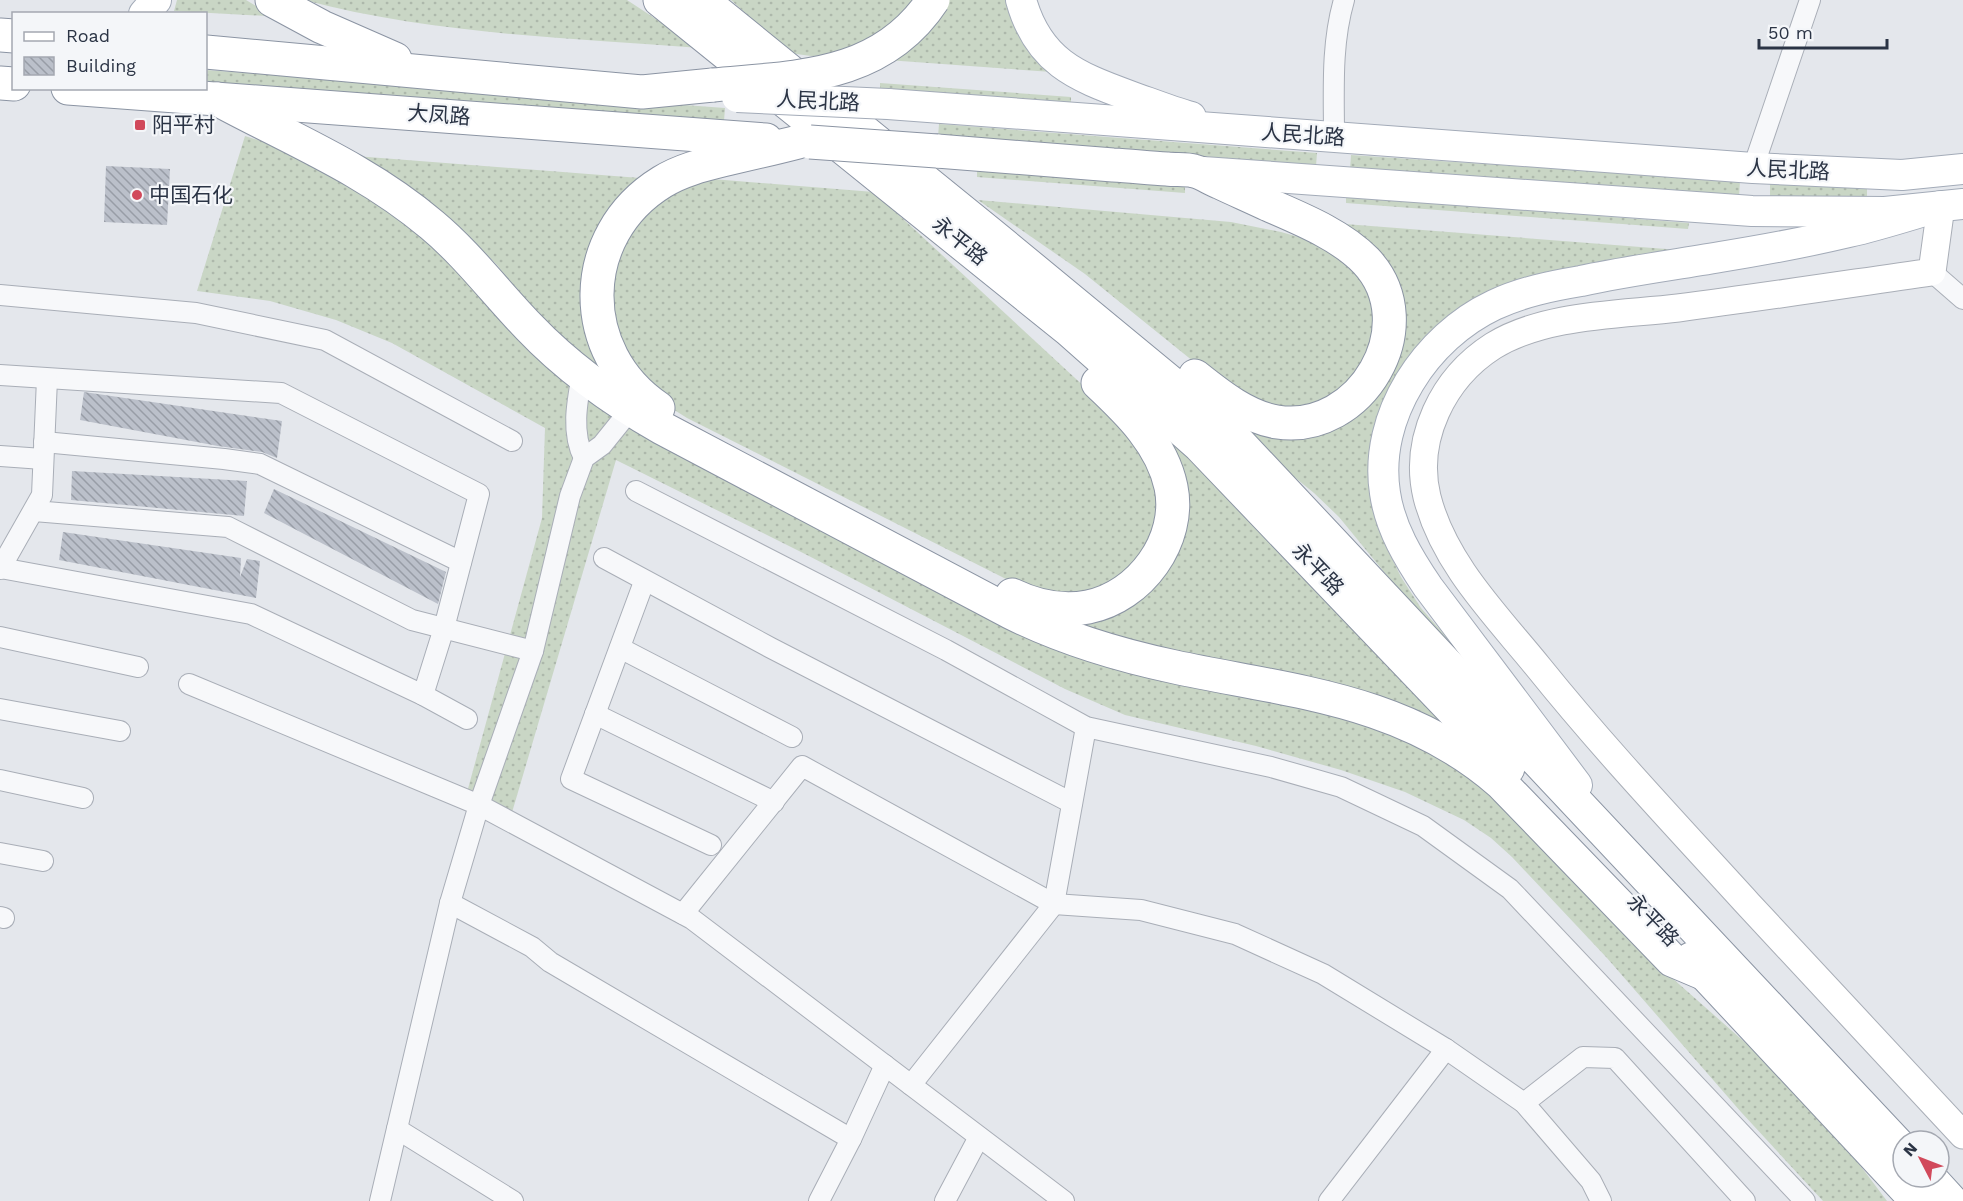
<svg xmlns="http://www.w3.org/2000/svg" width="1963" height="1201" viewBox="0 0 1963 1201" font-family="'Work Sans','Noto Sans SC',sans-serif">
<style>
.grass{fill:url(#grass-dots)}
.building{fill:url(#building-back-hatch)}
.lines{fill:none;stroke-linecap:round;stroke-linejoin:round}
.street-casing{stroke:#a9aeb7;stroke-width:22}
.secondary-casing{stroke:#a9aeb7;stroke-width:29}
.primary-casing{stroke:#a3abb8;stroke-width:32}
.highway-casing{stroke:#8b94a3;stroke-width:35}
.street{stroke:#f7f8fa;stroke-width:20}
.secondary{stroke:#fff;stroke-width:27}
.primary{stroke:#fff;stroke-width:30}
.highway{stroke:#fff;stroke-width:33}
.primary-bridge-casing{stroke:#a3abb8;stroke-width:32;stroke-linecap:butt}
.highway-bridge-casing{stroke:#8b94a3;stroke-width:35;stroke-linecap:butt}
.primary-bridge{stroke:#fff;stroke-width:30}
.highway-bridge{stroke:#fff;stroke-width:33}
.poi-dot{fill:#d1495b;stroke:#f4f6f9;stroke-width:2}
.labels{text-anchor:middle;stroke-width:4.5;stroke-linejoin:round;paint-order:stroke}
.street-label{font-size:21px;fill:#2b3445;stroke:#f4f6f9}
.poi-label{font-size:21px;fill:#2b3445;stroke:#f4f6f9;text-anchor:start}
</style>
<defs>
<pattern id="grass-dots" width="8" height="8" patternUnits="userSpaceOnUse" patternTransform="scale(1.5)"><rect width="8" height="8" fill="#c9d6c5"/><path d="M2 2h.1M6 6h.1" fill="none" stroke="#adb8ab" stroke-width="1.8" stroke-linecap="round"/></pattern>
<pattern id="building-back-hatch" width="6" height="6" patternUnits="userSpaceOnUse" patternTransform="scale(1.5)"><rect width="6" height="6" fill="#bbc0ca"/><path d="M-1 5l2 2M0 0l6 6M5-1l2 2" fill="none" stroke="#989da6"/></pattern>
</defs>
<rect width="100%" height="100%" fill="#e4e7ec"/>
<!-- grass -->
<g class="grass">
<polygon points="177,0 246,0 268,13 267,16 174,11"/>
<path d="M304,0h323l73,48c-132,-10 -268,-14 -396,-48z"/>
<polygon points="731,0 921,0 906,18 839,55 811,56 789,53"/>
<polygon points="946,0 1011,0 1052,72 887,60"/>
<polygon points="206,70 725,108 724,121 206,83"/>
<polygon points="880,83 1071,97 1071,103 880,89"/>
<polygon points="939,124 1317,153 1316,166 938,137"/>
<polygon points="245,136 277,146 413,221 566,384 603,409 1020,631 1347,716 1463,767 1654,962 1774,1068 1847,1148 1887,1201 1823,1201 1741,1112 1607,958 1512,857 1491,838 1464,820 1405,792 1341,770 1256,746 1125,715 1065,689 807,555 616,460 508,826 463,807 542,518 545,428 392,343 336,320 270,301 197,291"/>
<polygon points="1351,155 1740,181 1739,197 1350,170"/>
<polygon points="355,156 640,178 619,202 606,371 599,374 525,306 498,266 452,220 421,196"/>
<polygon points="977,170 1185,186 1185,193 977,177"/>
<polygon points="700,178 874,192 1128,427 1150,457 1161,513 1141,558 1111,583 1083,592 1049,592 1008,580 687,418 668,406 647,389 609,326 615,256 647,209"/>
<rect x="1770" y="183" width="97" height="14"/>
<polygon points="1346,196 1689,223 1688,229 1346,203"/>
<polygon points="978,200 1231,222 1281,232 1313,241 1349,263 1372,299 1375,321 1371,348 1358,374 1337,394 1310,408 1265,405 1209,374 1085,274"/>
<polygon points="1345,224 1705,252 1570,268 1409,359 1387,548 1401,577 1421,608 1504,703 1407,600 1339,517 1314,493 1282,467 1229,416 1272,431 1397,356"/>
<polygon points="1159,424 1481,751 1075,630 1089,619 1157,579"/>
</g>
<!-- building -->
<g class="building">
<polygon points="106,166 170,169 167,225 104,222"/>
<polygon points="84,392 282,421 277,458 262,452 218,446 80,420"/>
<polygon points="72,471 247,481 244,516 71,500"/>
<polygon points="274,489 446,572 438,604 264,513"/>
<polygon points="63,532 241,558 240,577 247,559 260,561 256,598 59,560"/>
</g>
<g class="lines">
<defs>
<g id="street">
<path d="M1334,137c0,-46 -3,-92 10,-137"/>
<polyline points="1753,168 1810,0"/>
<polyline points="1932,272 1963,299"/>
<polyline points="0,295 196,313 325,340 512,441"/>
<polyline points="0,375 281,393 479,494 444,628 423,695"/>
<path d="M582,375c-5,27 -11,58 2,83"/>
<polyline points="44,442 224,459 260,464 461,562"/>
<polyline points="0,456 43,459"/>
<polyline points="636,491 946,650 1086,727 1271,767 1341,787 1423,826 1510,889 1805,1201"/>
<polyline points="34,511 228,527 412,620 533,651"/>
<polyline points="604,558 771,648 1072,803"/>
<polyline points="1,568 251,614 423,695 467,719"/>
<polyline points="0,569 42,495 47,379"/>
<polyline points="644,582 571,779 711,845"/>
<polyline points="0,637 138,667"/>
<polyline points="620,648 792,737"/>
<polyline points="189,684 479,805 692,919 1064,1201"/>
<polyline points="0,709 120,731"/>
<polyline points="595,714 774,802"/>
<polyline points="0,780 83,798"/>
<polyline points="0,853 43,861"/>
<polyline points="450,903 532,947 550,962 851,1139"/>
<polyline points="683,914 802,766 1054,904 1141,910 1235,934 1323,974 1446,1049 1524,1103 1591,1181 1601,1201"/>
<polyline points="0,917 4,918"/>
<polyline points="911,1085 1054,904 1086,727"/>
<polyline points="1524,1103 1583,1057 1615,1058 1745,1201"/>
<polyline points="397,1129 513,1201"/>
<polyline points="380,1201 450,903 479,805 533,651 570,496 584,458 602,445 631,409"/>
<polyline points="819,1201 851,1139 885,1065"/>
<polyline points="945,1201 979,1137"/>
<polyline points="1329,1201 1446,1049"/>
</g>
<path id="secondary" d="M1941,206l-9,66c-84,12 -169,25 -254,36 -59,7 -133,6 -185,38 -50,32 -80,93 -66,151 17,67 70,119 112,171 66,82 138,158 209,236 72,77 143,154 215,231"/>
<g id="primary">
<path d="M1021,0c17,61 54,76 109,96 20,7 40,15 61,21"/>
<polyline points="144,14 156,0"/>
<polyline points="888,104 1753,168 1902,175 1963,169"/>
<polyline points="1203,172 1752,211 1885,212 1963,204"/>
<path d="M1577,785l-149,-198c-19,-28 -38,-59 -43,-94 -12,-77 41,-156 109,-188 28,-13 57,-19 87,-24 46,-10 93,-16 139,-24 43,-7 87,-15 129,-25 31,-7 61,-17 92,-26"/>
</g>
<g id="highway">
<polyline points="272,0 322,27 395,59"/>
<polyline points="660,0 1069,330 1200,446 1508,768"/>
<polyline points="702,0 988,232 1222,425 1903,1150"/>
<polyline points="0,35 14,36"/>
<polyline points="206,52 642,92 713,85"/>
<polyline points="0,83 14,84"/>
<polyline points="68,88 766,140"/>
<path d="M217,99c74,40 149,70 215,126 36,30 64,68 97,102 39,41 84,73 133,101l348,184c52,26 108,43 165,55 118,25 230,32 326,116l171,177 33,14"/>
<path d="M937,151c58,5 117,9 176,14 18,1 36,3 54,4 9,1 19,0 27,2 9,2 17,8 25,11 17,8 33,15 50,23 32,14 72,30 97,56 60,64 -5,174 -89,161 -31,-5 -58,-27 -82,-46"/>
<path d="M658,408c-82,-55 -82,-173 4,-226 21,-13 45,-18 69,-24 22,-5 44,-10 67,-16"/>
<path d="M1012,595c23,11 50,17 76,12 52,-10 94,-67 83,-120 -9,-43 -42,-75 -73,-104"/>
<polyline points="1691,959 1917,1201"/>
<polyline points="1929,1177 1951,1201"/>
</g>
</defs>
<!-- street casing -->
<use href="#street" class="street-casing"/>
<!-- secondary casing -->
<use href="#secondary" class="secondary-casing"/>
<!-- primary casing -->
<use href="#primary" class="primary-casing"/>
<!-- highway casing -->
<use href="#highway" class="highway-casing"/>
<!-- street -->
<use href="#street" class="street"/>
<!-- secondary -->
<use href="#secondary" class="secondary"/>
<!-- primary -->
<use href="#primary" class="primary"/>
<!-- highway -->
<use href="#highway" class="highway"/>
<defs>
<polyline id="primary-bridge" points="737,97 888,104"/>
<g id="highway-bridge">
<path d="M713,85c83,-8 168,-6 220,-85"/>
<polyline points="810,142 937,151"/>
</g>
</defs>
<!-- primary-bridge casing -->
<use href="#primary-bridge" class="primary-bridge-casing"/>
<!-- highway-bridge casing -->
<use href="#highway-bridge" class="highway-bridge-casing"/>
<!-- primary-bridge -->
<use href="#primary-bridge" class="primary-bridge"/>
<!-- highway-bridge -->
<use href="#highway-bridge" class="highway-bridge"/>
</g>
<!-- markers -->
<g class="poi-dot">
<rect x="134" y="119" width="12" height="12" rx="3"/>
<circle cx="137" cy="195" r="6"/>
</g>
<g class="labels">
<!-- street labels -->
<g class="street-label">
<text transform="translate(818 101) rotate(3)" y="7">人民北路</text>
<text transform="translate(439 115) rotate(4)" y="7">大凤路</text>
<text transform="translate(1303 135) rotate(4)" y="7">人民北路</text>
<text transform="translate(1788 170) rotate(3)" y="7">人民北路</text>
<text transform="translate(960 241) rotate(39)" y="7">永平路</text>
<text transform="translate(1318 569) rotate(46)" y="7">永平路</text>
<text transform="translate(1653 920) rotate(46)" y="7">永平路</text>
</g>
<!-- poi labels -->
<g class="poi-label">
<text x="152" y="132">阳平村</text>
<text x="149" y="202">中国石化</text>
</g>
</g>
<!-- legend -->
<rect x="12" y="12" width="195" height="78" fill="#f4f6f9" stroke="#a4a8b1" stroke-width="1.5"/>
<rect x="24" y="32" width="30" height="9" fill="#ffffff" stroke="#a4a8b1" stroke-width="1.5"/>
<text x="66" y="42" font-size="18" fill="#2b3445">Road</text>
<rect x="24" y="57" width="30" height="18" fill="url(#building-back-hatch)" stroke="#a4a8b1" stroke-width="1.5"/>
<text x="66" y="72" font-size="18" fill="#2b3445">Building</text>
<!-- north arrow -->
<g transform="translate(1921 1159) rotate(312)"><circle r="28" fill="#f4f6f9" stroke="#a4a8b1" stroke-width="1.5"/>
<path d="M0-4.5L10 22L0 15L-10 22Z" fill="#d1495b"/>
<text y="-9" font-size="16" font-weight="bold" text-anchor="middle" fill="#2b3445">N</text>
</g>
<!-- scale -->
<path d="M1759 39v9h128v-9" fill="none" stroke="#2b3445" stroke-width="3"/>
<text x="1768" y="39" font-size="18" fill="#2b3445" stroke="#f4f6f9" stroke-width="4.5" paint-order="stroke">50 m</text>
</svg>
